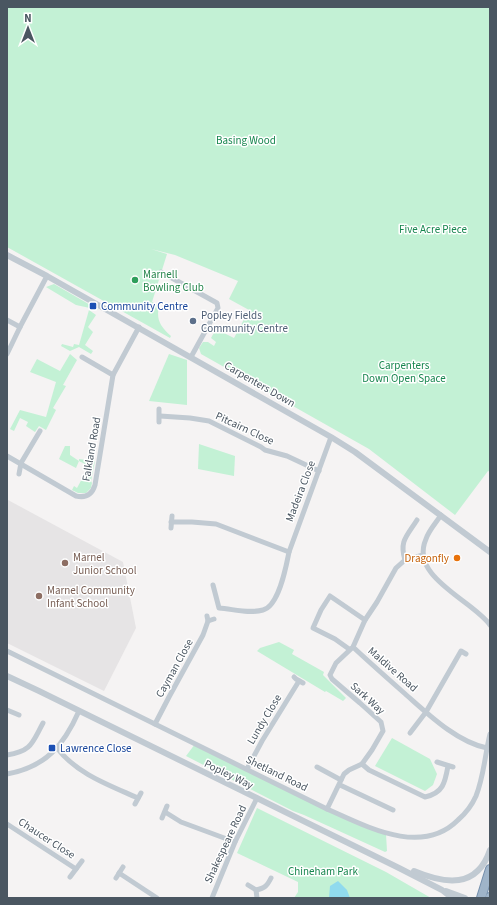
<svg xmlns="http://www.w3.org/2000/svg" width="497" height="905" viewBox="0 0 497 905" font-family="'Source Sans 3',sans-serif">
<style>
.education{fill:#e6e4e5}
.green{fill:#c3f1d5}
.water{fill:#90daee}
.lines{fill:none;stroke-linecap:round;stroke-linejoin:round}
.trunk-casing{stroke:#7690ad;stroke-width:10}
.minor{stroke:#c1cad2;stroke-width:5}
.tertiary{stroke:#c1cad2;stroke-width:6}
.trunk{stroke:#9fb4c9;stroke-width:8}
.leisure-dot{fill:#2e9e5b;stroke:#fff;stroke-width:1.5}
.transit-dot{fill:#1a4fb4;stroke:#fff;stroke-width:1.5}
.service-dot{fill:#5c6f8a;stroke:#fff;stroke-width:1.5}
.food-dot{fill:#e8710a;stroke:#fff;stroke-width:1.5}
.education-dot{fill:#8d6e63;stroke:#fff;stroke-width:1.5}
.labels{text-anchor:middle;stroke-width:3;stroke-linejoin:round;paint-order:stroke}
.park-label{font-size:11px;fill:#17864f;stroke:#fff}
.leisure-label{font-size:11px;fill:#27864d;stroke:#fff;text-anchor:start}
.transit-label{font-size:11px;fill:#164399;stroke:#fff;text-anchor:start}
.service-label{font-size:11px;fill:#4e5e75;stroke:#fff;text-anchor:start}
.street-label{font-size:11px;fill:#4a5661;stroke:#fff}
.education-label{font-size:11px;fill:#785e54;stroke:#fff;text-anchor:start}
.food-label{font-size:11px;fill:#c56008;stroke:#fff;text-anchor:end}
</style>
<rect width="100%" height="100%" fill="#f5f3f3"/>
<!-- education -->
<polygon class="education" points="8,500 123,562 136,628 104,691 7,643"/>
<!-- green -->
<g class="green">
<path d="M7,7h483v465l-2,-1 -33,44 -86,-66 -168,-95 -2,-6 4,-6h5l6,4 2,-4 -5,-4 5,-9 18,9 15,-28 -20,-11 9,-18 -63,-26 -24,-6 16,5 -15,48 7,3c-3,15 1,21 12,31l-1,2 -163,-91z"/>
<polygon points="54,284 99,310 76,305 46,287"/>
<polygon points="89,310 96,315 88,327 93,332 85,345 93,351 91,354 79,347 70,351 61,346 62,344 73,347 74,344 79,345"/>
<polygon points="70,354 77,360 63,385 66,386 53,408 56,410 46,430 39,426 35,432 26,426 28,422 20,418 14,431 10,429 20,410 46,417 56,382 30,372 37,359 60,371"/>
<polygon points="169,354 187,360 187,405 149,401"/>
<polygon points="199,444 235,456 234,476 198,469"/>
<polygon points="65,446 70,446 70,455 79,461 79,459 95,461 91,481 92,483 91,488 86,493 78,493 72,490 74,486 77,488 89,466 79,461 76,468 59,459"/>
<polygon points="279,642 294,650 292,654 324,672 323,675 346,698 343,701 326,691 325,692 257,651 260,648"/>
<polygon points="392,738 430,759 437,774 433,785 425,791 375,766"/>
<polygon points="195,744 322,806 386,834 387,851 385,852 304,815 293,811 186,756"/>
<polygon points="257,808 386,872 431,898 294,898 298,892 298,882 237,853"/>
</g>
<!-- water -->
<polygon class="water" points="338,881 347,890 350,898 329,898 330,886"/>
<g class="lines">
<defs>
<g id="trunk">
<polyline points="481,898 490,869"/>
<polyline points="490,898 490,897"/>
</g>
</defs>
<!-- trunk casing -->
<use href="#trunk" class="trunk-casing"/>
<!-- minor -->
<g class="minor">
<polyline points="161,272 217,303 218,308 191,357"/>
<polyline points="7,320 20,327"/>
<polyline points="7,354 21,325 47,276"/>
<polyline points="82,357 113,375"/>
<polyline points="159,409 159,422"/>
<polyline points="160,416 190,418 209,421 261,447 265,450 287,456 319,471"/>
<path d="M7,456l69,40c9,2 16,-1 19,-11l18,-110 26,-48"/>
<polyline points="19,474 21,463 40,431"/>
<path d="M441,515c-5,8 -12,15 -15,24 -17,38 46,61 64,86"/>
<polyline points="171,522 192,522 216,524 289,552"/>
<polyline points="171,528 172,516"/>
<path d="M405,560c-6,-19 2,-24 12,-40"/>
<path d="M213,585l6,23c14,1 30,6 44,2 16,-4 23,-43 26,-58l42,-115"/>
<polyline points="207,616 208,621 214,619"/>
<path d="M353,647c16,15 33,30 50,45 23,20 53,50 84,56"/>
<polyline points="349,649 335,639 313,628 321,610 330,596 365,620"/>
<path d="M7,651l320,158c39,17 94,48 131,11 7,-6 14,-15 18,-24 8,-20 9,-42 14,-62"/>
<polyline points="294,677 296,679 303,683"/>
<polyline points="7,710 19,715"/>
<polyline points="155,724 169,697 203,635 208,621"/>
<polyline points="410,733 426,712 461,651 466,654"/>
<path d="M57,748c20,26 52,37 81,50"/>
<path d="M7,755c25,-4 25,-12 36,-32"/>
<polyline points="437,762 453,767"/>
<path d="M362,764l7,6 56,27c18,-4 20,-14 23,-31"/>
<polyline points="317,767 341,780"/>
<polyline points="247,769 262,741 299,681"/>
<path d="M7,774c39,-7 57,-29 72,-63"/>
<polyline points="340,785 393,810"/>
<polyline points="135,804 141,793"/>
<polyline points="327,809 344,774 349,770 362,764 372,750 383,731 381,722 360,703 332,679 330,675 336,663 353,647 365,620 377,602 396,568 405,560 423,555"/>
<polyline points="165,812 181,822 235,842"/>
<polyline points="162,818 167,806"/>
<polyline points="7,824 76,869"/>
<polyline points="119,873 157,898"/>
<polyline points="70,877 82,861"/>
<polyline points="116,878 123,867"/>
<path d="M248,885l8,5c9,-2 11,-4 15,-12"/>
<polyline points="256,890 257,898"/>
<polyline points="212,898 235,842 257,798"/>
</g>
<!-- tertiary -->
<g class="tertiary">
<polyline points="7,255 47,276 331,437 355,452 490,552"/>
<polyline points="7,676 39,691 399,868 442,890 452,898"/>
<path d="M414,871c31,13 63,18 76,-21"/>
<polyline points="446,891 465,898"/>
</g>
<!-- trunk -->
<use href="#trunk" class="trunk"/>
</g>
<!-- markers -->
<circle class="leisure-dot" cx="135" cy="280" r="4"/>
<g class="transit-dot">
<rect x="89" y="302" width="8" height="8" rx="2"/>
<rect x="48" y="744" width="8" height="8" rx="2"/>
</g>
<circle class="service-dot" cx="193" cy="321" r="4"/>
<circle class="food-dot" cx="457" cy="558" r="4"/>
<g class="education-dot">
<circle cx="65" cy="563" r="4"/>
<circle cx="39" cy="596" r="4"/>
</g>
<g class="labels">
<!-- park labels -->
<g class="park-label">
<text x="246" y="144">Basing Wood</text>
<text x="433" y="233">Five Acre Piece</text>
<text x="404" y="369">Carpenters<tspan x="404" dy="13">Down Open Space</tspan></text>
<text x="323" y="875">Chineham Park</text>
</g>
<!-- leisure labels -->
<g class="leisure-label">
<text x="143" y="278">Marnell<tspan x="143" dy="13">Bowling Club</tspan></text>
</g>
<!-- transit labels -->
<g class="transit-label">
<text x="101" y="310">Community Centre</text>
<text x="60" y="752">Lawrence Close</text>
</g>
<!-- service labels -->
<g class="service-label">
<text x="201" y="319">Popley Fields<tspan x="201" dy="13">Community Centre</tspan></text>
</g>
<!-- street labels -->
<g class="street-label">
<text transform="translate(260 384) rotate(30)" y="4">Carpenters Down</text>
<text transform="translate(245 428) rotate(25)" y="4">Pitcairn Close</text>
<text transform="translate(91 449) rotate(-80)" y="4">Falkland Road</text>
<text transform="translate(300 491) rotate(-69)" y="4">Madeira Close</text>
<text transform="translate(174 668) rotate(-61)" y="4">Cayman Close</text>
<text transform="translate(393 669) rotate(41)" y="4">Maldive Road</text>
<text transform="translate(368 698) rotate(42)" y="4">Sark Way</text>
<text transform="translate(264 719) rotate(-59)" y="4">Lundy Close</text>
<text transform="translate(277 773) rotate(26)" y="4">Shetland Road</text>
<text transform="translate(229 774) rotate(26)" y="4">Popley Way</text>
<text transform="translate(47 838) rotate(33)" y="4">Chaucer Close</text>
<text transform="translate(225 844) rotate(-65)" y="4">Shakespeare Road</text>
</g>
<!-- education labels -->
<g class="education-label">
<text x="73" y="561">Marnel<tspan x="73" dy="13">Junior School</tspan></text>
<text x="47" y="594">Marnel Community<tspan x="47" dy="13">Infant School</tspan></text>
</g>
<!-- food labels -->
<g class="food-label">
<text x="449" y="562">Dragonfly</text>
</g>
</g>
<!-- border -->
<rect width="497" height="905" fill="none" stroke="#4a5661" stroke-width="16"/>
<!-- north arrow -->
<g transform="translate(28 28)" stroke="#ffffff" stroke-width="3" paint-order="stroke">
<path d="M0-3L7 15L0 10L-7 15Z" fill="#4a5661"/>
<text y="-6" font-size="11" font-weight="bold" text-anchor="middle" fill="#4a5661">N</text>
</g>
</svg>
